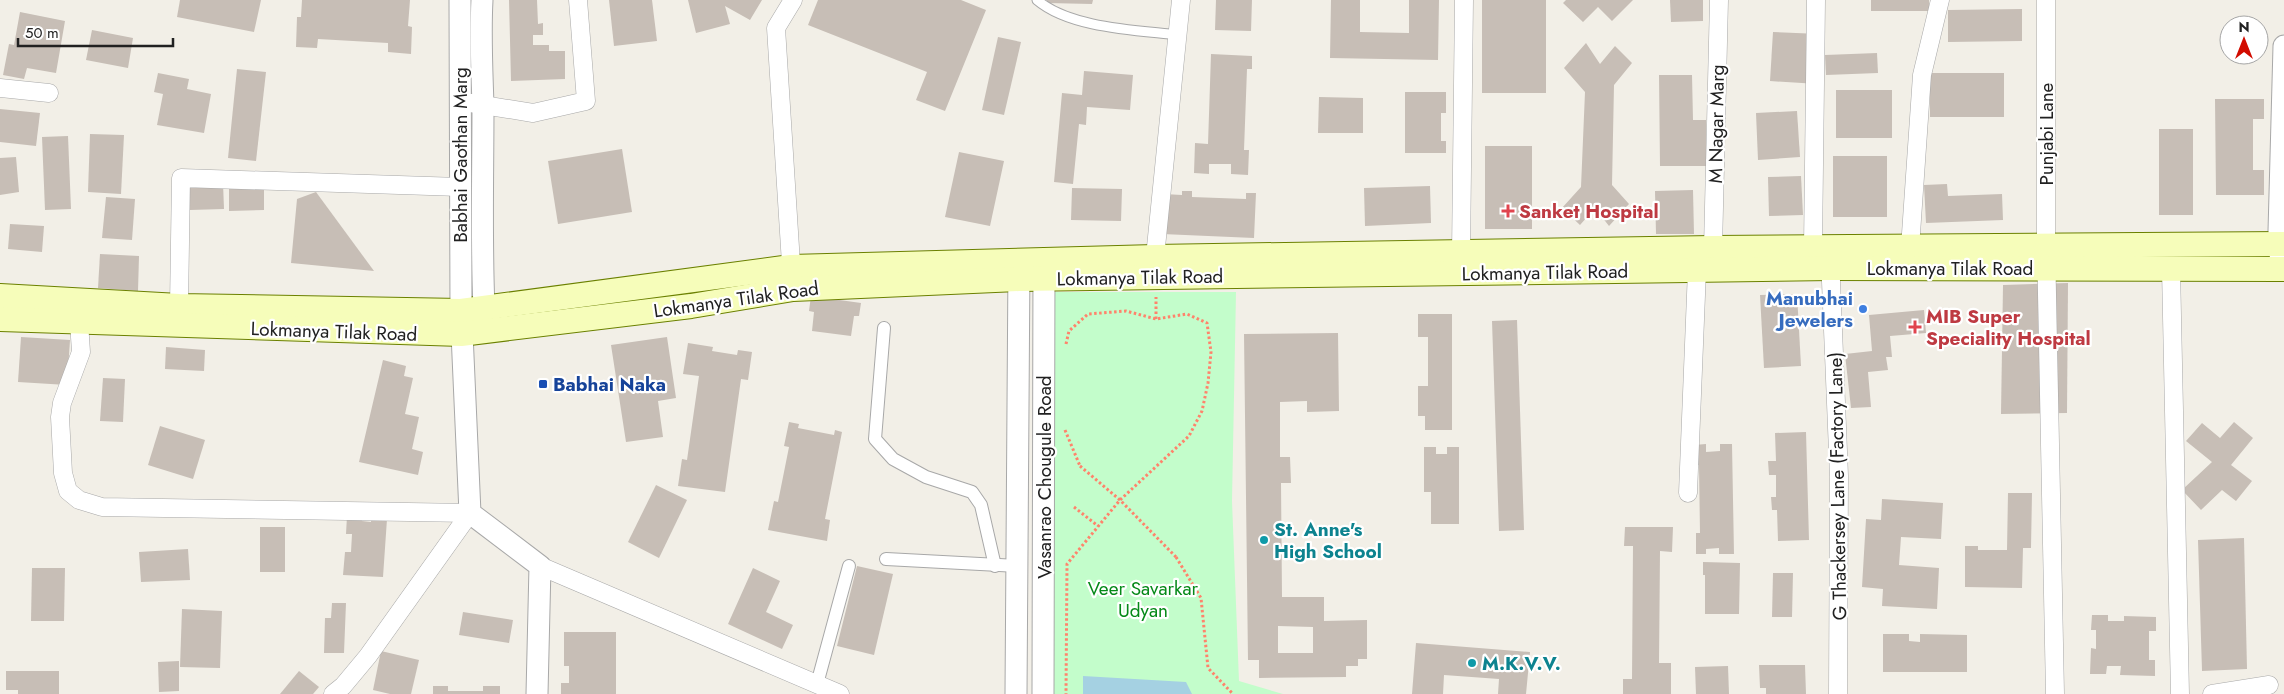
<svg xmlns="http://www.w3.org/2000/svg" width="2284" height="694" viewBox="0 0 2284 694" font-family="Jost,sans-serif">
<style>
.park{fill:#c3fdcb}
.water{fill:#a5d1e2}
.building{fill:#c7beb6;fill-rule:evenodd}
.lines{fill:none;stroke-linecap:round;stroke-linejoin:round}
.service-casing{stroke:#a8a8a8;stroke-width:11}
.pedestrian-casing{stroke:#a8a8a8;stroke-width:14}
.minor-casing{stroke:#a8a8a8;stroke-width:19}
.tertiary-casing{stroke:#a8a8a8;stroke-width:23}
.secondary-casing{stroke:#6b8000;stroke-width:26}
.path{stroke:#ff836b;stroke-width:3;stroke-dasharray:2.5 2.5;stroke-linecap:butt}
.service{stroke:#fff;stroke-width:9}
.pedestrian{stroke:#fff;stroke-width:12}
.minor{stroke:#fff;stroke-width:18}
.tertiary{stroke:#fff;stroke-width:21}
.secondary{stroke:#f6fdba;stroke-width:24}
.path-bridge{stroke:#ff836b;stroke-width:3;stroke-dasharray:2.5 2.5;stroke-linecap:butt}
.health-dot{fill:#e0444e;stroke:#fff;stroke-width:2}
.shop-dot{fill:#3f7fe0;stroke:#fff;stroke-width:2}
.transit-dot{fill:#1a4fb4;stroke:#fff;stroke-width:2}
.culture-dot{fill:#0f9aa8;stroke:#fff;stroke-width:2}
.labels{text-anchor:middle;stroke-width:4.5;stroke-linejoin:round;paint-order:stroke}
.street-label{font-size:19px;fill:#212121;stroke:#fff}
.health-label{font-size:19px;font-weight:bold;fill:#be3a42;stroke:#fff;text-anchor:start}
.shop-label{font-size:19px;font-weight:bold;fill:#366cbe;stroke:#fff;text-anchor:end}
.transit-label{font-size:19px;font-weight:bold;fill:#164399;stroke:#fff;text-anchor:start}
.culture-label{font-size:19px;font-weight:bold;fill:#0d838f;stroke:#fff;text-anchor:start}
.park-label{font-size:19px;fill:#058918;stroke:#fff}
</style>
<rect width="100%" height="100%" fill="#f2efe7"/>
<!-- park -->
<polygon class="park" points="1050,292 1236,292 1232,501 1239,681 1283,694 1049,694"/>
<!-- water -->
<polygon class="water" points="1083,676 1186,682 1192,694 1083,694"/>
<!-- building -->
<g class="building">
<polygon points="180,0 261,0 254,32 177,17"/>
<polygon points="302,0 410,0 408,26 412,27 411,54 388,52 388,43 318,39 317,48 296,47 297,17 301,17"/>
<polygon points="509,0 537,0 538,24 543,23 543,35 533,35 533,45 549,45 549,51 565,51 565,79 511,81"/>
<polygon points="609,0 652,0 657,41 614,46"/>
<polygon points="688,0 762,0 750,20 725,6 730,24 696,33"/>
<polygon points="818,0 961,0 986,10 945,111 916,100 927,72 808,25"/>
<polygon points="1047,0 1093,0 1092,4 1047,3"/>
<polygon points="1216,0 1252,0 1251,31 1215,30"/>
<polygon points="1331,0 1360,0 1360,32 1409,33 1409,0 1439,0 1438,60 1330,58"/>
<rect x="1482" y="0" width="64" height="93"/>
<polygon points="1566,0 1633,0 1612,21 1598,7 1583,22 1563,3"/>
<polygon points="1670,0 1703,0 1703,21 1671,22"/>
<rect x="1871" y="0" width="58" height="11"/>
<polygon points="2022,9 2022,41 1948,42 1948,10"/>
<polygon points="20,12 65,21 56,73 27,68 24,79 3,75 9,44 14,45"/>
<polygon points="92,30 133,38 128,68 86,60"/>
<polygon points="1773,32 1820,34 1818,84 1770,81"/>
<polygon points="998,37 1021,42 1004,115 982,110"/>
<polygon points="1586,43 1600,64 1615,46 1632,63 1614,85 1612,185 1629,204 1609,226 1595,208 1580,225 1562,208 1581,187 1585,92 1564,68"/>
<polygon points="1877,53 1878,73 1826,75 1825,55"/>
<polygon points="1211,54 1252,56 1252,69 1247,69 1244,150 1249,150 1248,175 1231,174 1231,164 1209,164 1209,174 1194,173 1195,143 1208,144"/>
<polygon points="237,69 266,72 256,161 228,158"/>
<polygon points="1084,71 1133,75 1130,110 1087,107 1086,125 1079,124 1073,184 1054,182 1062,93 1082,95"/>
<polygon points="158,73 189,79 187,89 211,94 204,133 157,125 163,94 154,92"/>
<rect x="1930" y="73" width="74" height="44"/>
<polygon points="1659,75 1692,75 1693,120 1706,120 1706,166 1660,166"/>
<rect x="1836" y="90" width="56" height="48"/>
<polygon points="1405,92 1446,92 1446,113 1441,113 1441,141 1446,141 1446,153 1405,153"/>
<polygon points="1319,97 1363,98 1363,133 1318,133"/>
<polygon points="2215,99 2264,99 2264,119 2253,119 2253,170 2264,170 2264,195 2216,195"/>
<polygon points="0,109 40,113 36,146 0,142"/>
<polygon points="1797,111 1800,157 1758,160 1756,113"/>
<rect x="2159" y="129" width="34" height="86"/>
<polygon points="90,134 124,135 121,194 88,192"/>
<polygon points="68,136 71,209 45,210 42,137"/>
<rect x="1485" y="146" width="47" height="83"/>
<polygon points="622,149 632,212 558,224 548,161"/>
<polygon points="959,152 1004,161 990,226 945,217"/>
<rect x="1833" y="156" width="54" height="61"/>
<polygon points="16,157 19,192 0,195 0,158"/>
<polygon points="1801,176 1803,215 1769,216 1768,177"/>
<polygon points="223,183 224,209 190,210 189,185"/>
<polygon points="1947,184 1948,196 2002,194 2003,220 1926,223 1924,185"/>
<polygon points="1430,186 1431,223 1365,226 1364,188"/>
<polygon points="229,188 264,188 264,210 229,211"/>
<polygon points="1072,188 1122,189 1121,221 1071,220"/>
<polygon points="1693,190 1694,234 1656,234 1655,191"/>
<polygon points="1182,191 1192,191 1192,197 1246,199 1246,193 1256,193 1254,238 1162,234 1164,194 1182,195"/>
<polygon points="316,192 374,271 291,263 297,199"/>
<polygon points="106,197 135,199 132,240 102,238"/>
<polygon points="10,224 44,226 42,252 8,249"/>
<polygon points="100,254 139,256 138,291 98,288"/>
<polygon points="2068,283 2067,413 2001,414 2003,285"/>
<polygon points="1797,294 1801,366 1764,368 1760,295"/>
<polygon points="811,296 861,303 859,316 854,316 851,336 812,331 814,312 809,311"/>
<polygon points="1924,310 1926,333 1890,336 1892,357 1886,357 1888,370 1868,372 1871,407 1851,408 1845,354 1872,351 1869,315"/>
<polygon points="1418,314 1452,314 1452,430 1425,430 1425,416 1418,416 1418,386 1428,386 1428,337 1418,337"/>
<polygon points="1517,320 1524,530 1499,531 1492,321"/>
<path d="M1338,333l1,78 -32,1v-11l-27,1v55h10l1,26h-10l1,114h42v24l43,-1v39h-9v7h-12v11l-87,1v-18h-11l-4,-326zM1278,626l35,1v26h-35z"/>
<polygon points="21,337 70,340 67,385 18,382"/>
<polygon points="667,337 676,398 658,401 663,437 626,442 611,345"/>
<polygon points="688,343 713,347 712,351 737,355 738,350 752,352 748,380 741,379 725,492 678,486 682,459 687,460 699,376 683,374"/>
<polygon points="166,347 205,350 204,371 165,369"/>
<polygon points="383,360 406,366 404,376 413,378 405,414 419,417 412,449 423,452 418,475 359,462"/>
<polygon points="103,378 125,379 123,422 100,421"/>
<polygon points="789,422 799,424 798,428 834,435 835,430 842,432 825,519 830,520 827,541 768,530 774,501 778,502 789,447 784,446"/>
<polygon points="2234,422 2253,438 2231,465 2252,481 2236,501 2222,490 2201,510 2182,490 2212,462 2186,441 2202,423 2220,438"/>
<polygon points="160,426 205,440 193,479 148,465"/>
<polygon points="1806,432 1809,540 1778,541 1777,510 1772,510 1771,497 1776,497 1776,475 1769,475 1768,461 1776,461 1775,433"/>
<polygon points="1706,444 1706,452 1720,451 1720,444 1732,444 1734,554 1719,554 1719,548 1706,549 1706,554 1696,554 1696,533 1700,533 1699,465 1694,465 1694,445"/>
<polygon points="1424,447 1436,447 1436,454 1447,454 1447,447 1459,447 1459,524 1431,524 1431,492 1424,492"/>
<polygon points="656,485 687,500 659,558 628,542"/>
<polygon points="2008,493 2032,493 2031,548 2023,548 2022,588 1965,587 1965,546 1978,546 1978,550 2007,550"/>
<polygon points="1882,499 1943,503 1941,539 1901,537 1899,565 1939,568 1937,609 1882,606 1883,589 1862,587 1866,519 1881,520"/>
<polygon points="347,516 362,517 362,521 371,522 371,517 387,519 383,577 343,575 345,552 351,552 352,534 346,534"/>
<rect x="260" y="527" width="25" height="45"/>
<polygon points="1625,527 1673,527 1672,552 1660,551 1659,663 1671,663 1671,694 1623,694 1623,679 1632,679 1633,546 1624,546"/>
<polygon points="2244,538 2247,669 2202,671 2198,540"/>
<polygon points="188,549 190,580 141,582 139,552"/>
<polygon points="1703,562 1740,563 1739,614 1705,614 1705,575 1703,575"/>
<polygon points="857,566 893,574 874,655 837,646"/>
<polygon points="32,568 65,568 64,621 31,621"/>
<polygon points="753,568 780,581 766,612 793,625 782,649 728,624"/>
<polygon points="1773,573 1793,573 1792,617 1772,617"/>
<polygon points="332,603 346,603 344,653 324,653 325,618 331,618"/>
<polygon points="182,609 222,611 220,668 180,667"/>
<polygon points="463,612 513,620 509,643 459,635"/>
<polygon points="2092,615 2108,615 2108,621 2124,621 2124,616 2156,617 2156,631 2149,631 2149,660 2155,660 2155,676 2120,675 2121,666 2107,666 2106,674 2090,674 2091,648 2096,649 2096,630 2091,630"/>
<polygon points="564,632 616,632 616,694 561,694 561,683 569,683 569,666 564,666"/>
<polygon points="1883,634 1909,634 1909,641 1920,642 1920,634 1967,635 1967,672 1883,672"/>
<polygon points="1416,643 1530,652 1526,694 1498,694 1499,679 1444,675 1443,694 1412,694"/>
<polygon points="381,651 419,660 411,694 390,694 373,690"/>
<polygon points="179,661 179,691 159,692 158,662"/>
<polygon points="1759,665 1805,665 1806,694 1766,694 1766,688 1760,688"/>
<polygon points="1728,666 1729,694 1696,694 1695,667"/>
<polygon points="6,671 59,671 59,694 18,694 18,690 6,690"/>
<polygon points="299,671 319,687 313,694 280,694"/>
<polygon points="433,686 448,686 448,691 483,691 483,686 500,686 500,694 433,694"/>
</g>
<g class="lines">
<defs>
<path id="service" d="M1037,0c33,28 98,30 141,35"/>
<g id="pedestrian">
<polyline points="884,328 875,439 893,459 926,477 972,492 981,505 995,566"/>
<polyline points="886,559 1018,566"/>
<polyline points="817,684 849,566"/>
</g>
<g id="minor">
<polyline points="2046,0 2046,244 2055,694"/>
<polyline points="0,88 49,93"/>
<polyline points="471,103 533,113 586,101 578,0"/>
<polyline points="1813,247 1816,0"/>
<polyline points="1713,248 1719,0"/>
<polyline points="1910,248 1922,75 1940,0"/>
<polyline points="1461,253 1464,0"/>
<polyline points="1155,257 1181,0"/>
<polyline points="1830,257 1839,476 1838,694"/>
<polyline points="2171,269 2180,694"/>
<polyline points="792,279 776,28 793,0"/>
<polyline points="179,306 181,178 460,187"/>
<polyline points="79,322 81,352 62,403 60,417 63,473 68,491 79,500 102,507 470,513"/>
<polyline points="1688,493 1697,270"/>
<polyline points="540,566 840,694"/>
<polyline points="333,694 343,686 368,656 470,513"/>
<polyline points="2212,694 2269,685"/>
</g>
<g id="tertiary">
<polyline points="460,0 461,311 470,513 540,566 537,694"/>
<polyline points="2281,269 2279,231 2284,46"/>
<path d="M473,320l11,-12c-3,-67 -1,-134 -1,-202 -1,-35 -3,-70 -1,-106"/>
<polyline points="1016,694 1019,262"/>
<polyline points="1043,694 1044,261"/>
</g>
<g id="secondary">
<polyline points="0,296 179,306 461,311 791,267 1155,257 1713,248 2284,244"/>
<polyline points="0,319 461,334 691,306 793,289 1019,279 1831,268 2284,269"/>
</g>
</defs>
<!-- service casing -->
<use href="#service" class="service-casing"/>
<!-- pedestrian casing -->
<use href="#pedestrian" class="pedestrian-casing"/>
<!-- minor casing -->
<use href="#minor" class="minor-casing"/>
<!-- tertiary casing -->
<use href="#tertiary" class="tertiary-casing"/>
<!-- secondary casing -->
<use href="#secondary" class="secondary-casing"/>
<!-- path -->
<g class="path">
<polyline points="1156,319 1156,297"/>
<polyline points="1066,344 1069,331 1088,314 1126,311 1156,319 1187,314 1207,323 1211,352 1208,383 1202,411 1189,436 1120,500 1067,564 1066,694"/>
<polyline points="1065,430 1080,466"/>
<polyline points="1074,507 1098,526"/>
<polyline points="1176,557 1201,598 1208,668 1233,694"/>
</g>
<!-- service -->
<use href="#service" class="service"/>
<!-- pedestrian -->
<use href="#pedestrian" class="pedestrian"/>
<!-- minor -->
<use href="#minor" class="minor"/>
<!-- tertiary -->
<use href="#tertiary" class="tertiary"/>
<!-- secondary -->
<use href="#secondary" class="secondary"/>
<!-- path-bridge -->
<polyline class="path-bridge" points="1080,466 1120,500 1176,557"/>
</g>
<!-- markers -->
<g class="health-dot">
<path d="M1505.5 203.5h5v5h5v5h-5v5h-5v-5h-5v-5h5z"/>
<path d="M1912.5 319.5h5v5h5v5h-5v5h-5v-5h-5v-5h5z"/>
</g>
<circle class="shop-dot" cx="1863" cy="309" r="5"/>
<rect class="transit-dot" x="538" y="379" width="10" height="10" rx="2.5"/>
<g class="culture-dot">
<circle cx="1264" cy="540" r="5"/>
<circle cx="1472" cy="663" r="5"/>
</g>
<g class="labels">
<!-- street labels -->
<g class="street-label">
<text transform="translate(1716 124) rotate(-89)" y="7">M Nagar Marg</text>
<text transform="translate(2046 134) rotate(-90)" y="7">Punjabi Lane</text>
<text transform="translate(460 155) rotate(-90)" y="7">Babhai Gaothan Marg</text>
<text x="1950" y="275">Lokmanya Tilak Road</text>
<text transform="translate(1545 272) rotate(-1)" y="7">Lokmanya Tilak Road</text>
<text transform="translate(1140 277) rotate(-1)" y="7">Lokmanya Tilak Road</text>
<text transform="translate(736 299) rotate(-8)" y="7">Lokmanya Tilak Road</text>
<text transform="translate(334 331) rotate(2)" y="7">Lokmanya Tilak Road</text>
<text transform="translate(1044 477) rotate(-90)" y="7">Vasanrao Chougule Road</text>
<text transform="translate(1837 486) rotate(-91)" y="7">G Thackersey Lane (Factory Lane)</text>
</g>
<!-- health labels -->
<g class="health-label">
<text x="1519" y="218">Sanket Hospital</text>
<text x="1926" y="323">MIB Super<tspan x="1926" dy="22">Speciality Hospital</tspan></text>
</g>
<!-- shop labels -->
<g class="shop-label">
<text x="1853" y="305">Manubhai<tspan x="1853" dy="22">Jewelers</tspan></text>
</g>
<!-- transit labels -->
<g class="transit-label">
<text x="553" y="391">Babhai Naka</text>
</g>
<!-- culture labels -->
<g class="culture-label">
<text x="1274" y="536">St. Anne's<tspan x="1274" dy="22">High School</tspan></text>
<text x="1482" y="670">M.K.V.V.</text>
</g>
<!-- park labels -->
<g class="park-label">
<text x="1143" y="595">Veer Savarkar<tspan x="1143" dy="22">Udyan</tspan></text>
</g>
</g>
<!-- north arrow -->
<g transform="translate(2244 40)"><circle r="24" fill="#ffffff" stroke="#a6a6a6"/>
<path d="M0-4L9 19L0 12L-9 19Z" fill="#d20c00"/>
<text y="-8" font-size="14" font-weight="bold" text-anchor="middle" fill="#212121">N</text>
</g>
<!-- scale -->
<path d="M18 38v8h155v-8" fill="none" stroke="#212121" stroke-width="2.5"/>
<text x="25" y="38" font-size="15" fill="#212121" stroke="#ffffff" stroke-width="4" paint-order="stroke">50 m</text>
</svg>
